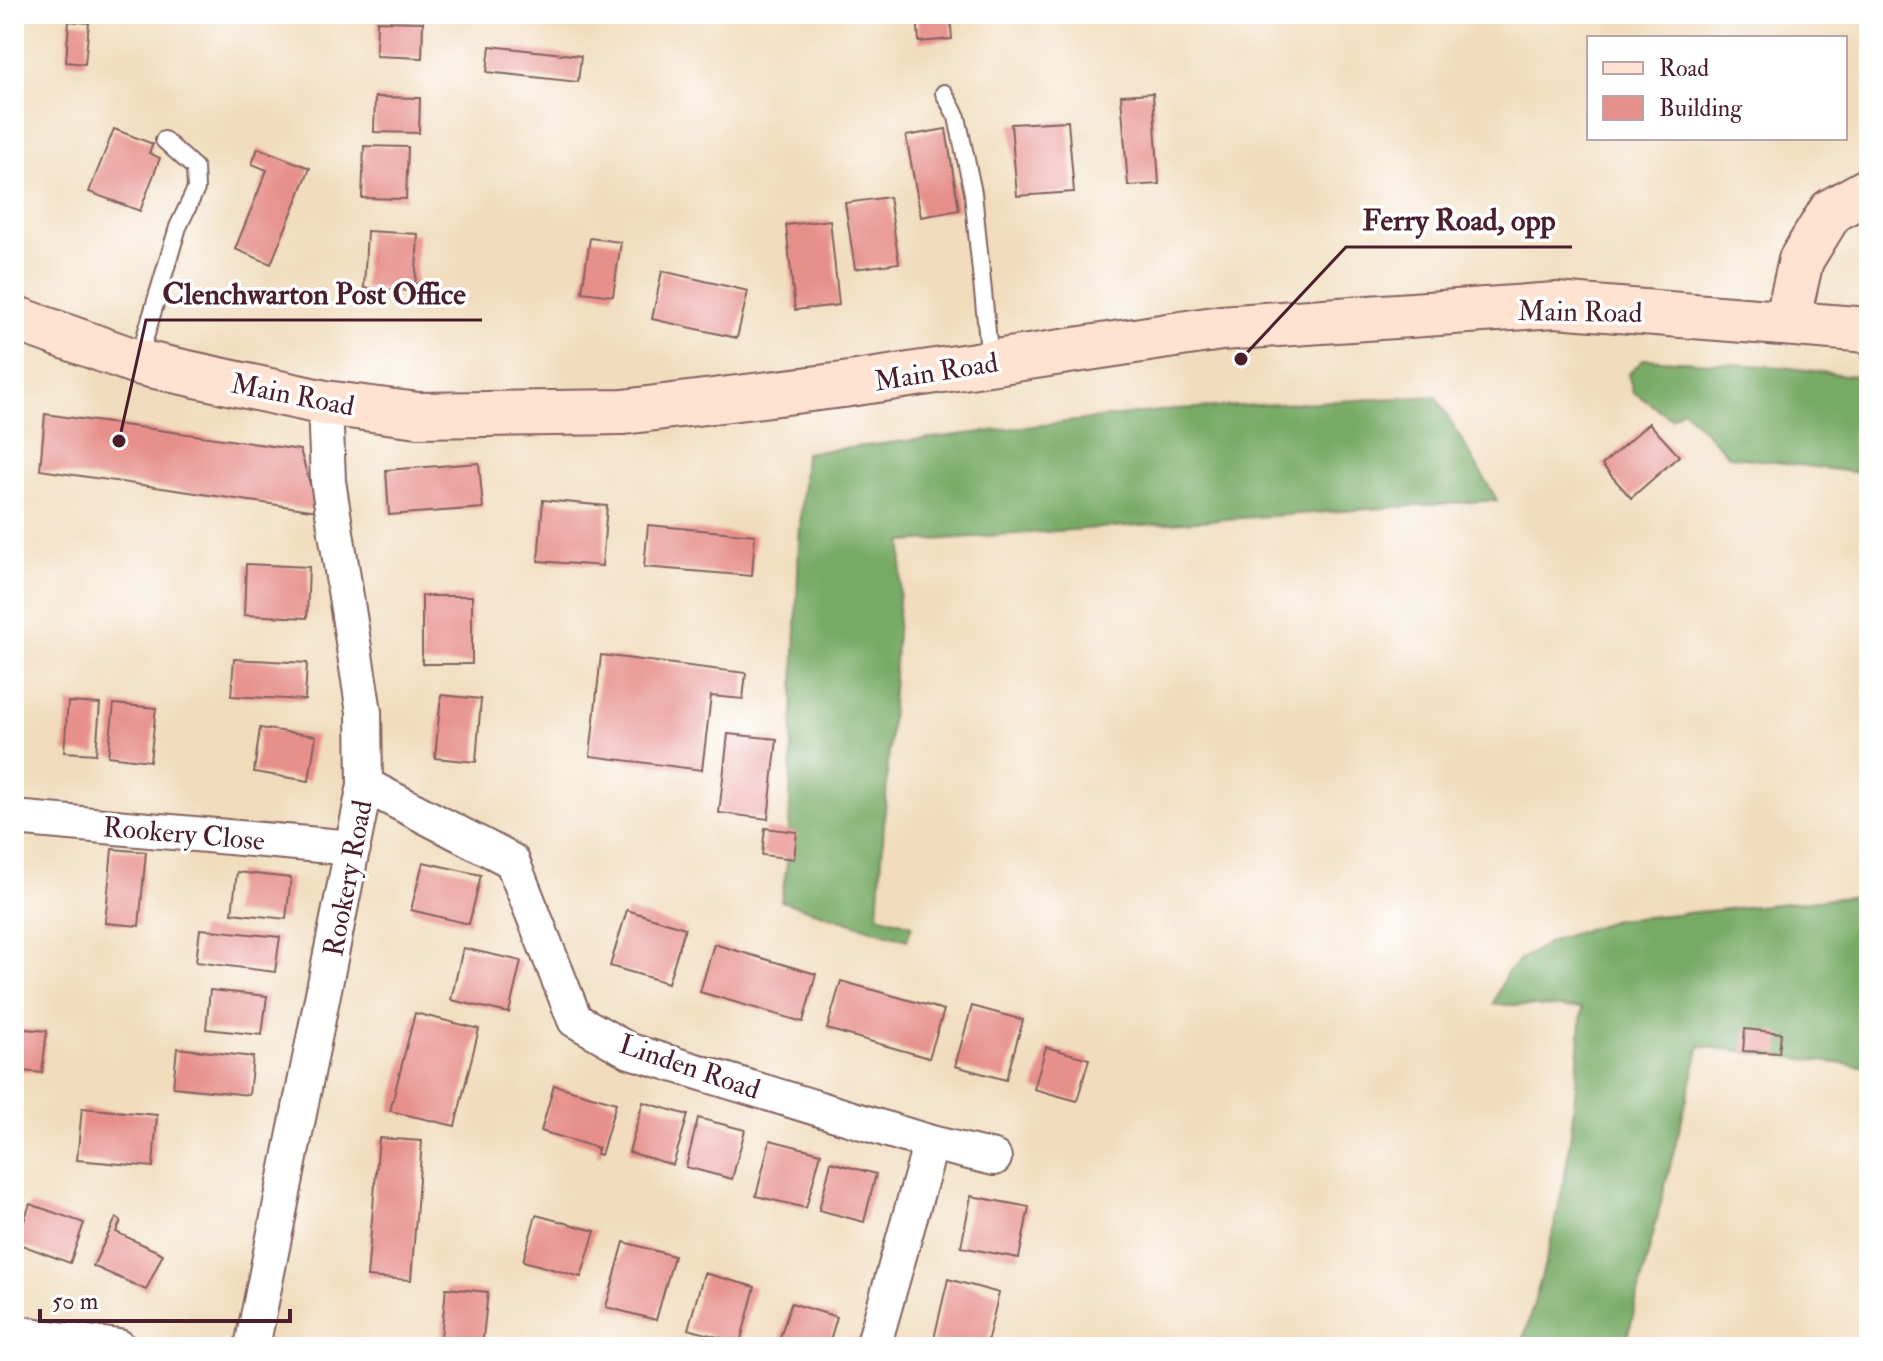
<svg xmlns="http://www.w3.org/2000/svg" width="1883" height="1361" viewBox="0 0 1883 1361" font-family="'IM FELL Double Pica',serif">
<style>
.forest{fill:#77aa65;stroke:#606448;stroke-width:2}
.building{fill:#e7908b}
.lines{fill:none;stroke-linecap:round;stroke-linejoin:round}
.lane-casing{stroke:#84625e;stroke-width:20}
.street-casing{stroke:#84625e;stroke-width:38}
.secondary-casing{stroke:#84625e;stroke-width:48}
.lane{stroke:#fff;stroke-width:16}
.street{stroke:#fff;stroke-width:34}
.secondary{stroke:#fee3d2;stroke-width:44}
.labels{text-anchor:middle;stroke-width:7;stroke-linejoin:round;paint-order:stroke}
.street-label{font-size:28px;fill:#4a1f2b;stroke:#fff}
.leader{fill:none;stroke:#4a1f2b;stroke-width:3}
.callout-dot{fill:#4a1f2b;stroke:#fff;stroke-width:3}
.callout-label{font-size:30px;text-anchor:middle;font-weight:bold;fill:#4a1f2b;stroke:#fff;stroke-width:7;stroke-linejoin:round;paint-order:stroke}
</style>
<rect width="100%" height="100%" fill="#fff"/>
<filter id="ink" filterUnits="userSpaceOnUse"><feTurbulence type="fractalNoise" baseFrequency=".0125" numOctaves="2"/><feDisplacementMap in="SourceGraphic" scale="16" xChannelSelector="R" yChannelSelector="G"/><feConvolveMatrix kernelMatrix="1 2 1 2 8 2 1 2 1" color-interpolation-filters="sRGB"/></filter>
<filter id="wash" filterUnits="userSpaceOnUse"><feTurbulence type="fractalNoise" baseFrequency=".006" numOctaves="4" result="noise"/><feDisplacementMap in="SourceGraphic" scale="32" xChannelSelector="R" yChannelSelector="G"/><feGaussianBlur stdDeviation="1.8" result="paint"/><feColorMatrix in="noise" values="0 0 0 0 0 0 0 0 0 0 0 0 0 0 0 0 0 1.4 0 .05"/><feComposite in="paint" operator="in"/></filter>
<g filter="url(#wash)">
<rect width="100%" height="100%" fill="#f1ddbd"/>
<!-- forest -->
<g class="forest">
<polygon points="1644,359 1783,367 1869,378 1869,474 1729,456 1683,409 1671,418 1633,392 1628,374"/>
<polygon points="1436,396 1497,500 903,542 878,915 912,925 907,940 781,901 788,858 799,541 805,453 1177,409"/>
<path d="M1869,895v172l-169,-21 -75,301h-104c17,-57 34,-114 44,-173 9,-55 13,-110 17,-166l-89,-4 13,-30 13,-14 34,-20 62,-20z"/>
</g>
<g id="blocks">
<!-- building -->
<g class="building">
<polygon points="917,14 950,14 952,39 919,42"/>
<polygon points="69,21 89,23 85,64 66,62"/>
<polygon points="377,21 423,22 422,58 376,56"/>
<polygon points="490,46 581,56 578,82 487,72"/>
<polygon points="1153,93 1159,184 1128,186 1121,95"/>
<polygon points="375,97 420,98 419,133 374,132"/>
<polygon points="1068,121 1074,192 1017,196 1011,124"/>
<polygon points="114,129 153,144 149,153 160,158 140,211 89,192"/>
<polygon points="946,129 959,210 921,217 906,136"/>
<polygon points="364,146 408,147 406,199 362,198"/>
<polygon points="258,148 310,168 271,264 235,249 267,170 252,164"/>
<polygon points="889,197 899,263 855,269 845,203"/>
<polygon points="830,220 839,305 795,310 786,225"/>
<polygon points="367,231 418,234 415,291 364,288"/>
<polygon points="590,238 621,242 613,296 582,292"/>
<polygon points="662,271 748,291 737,338 652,319"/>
<polygon points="45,414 300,450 318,511 40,470"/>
<polygon points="1649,423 1679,456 1631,498 1602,465"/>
<polygon points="479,463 483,508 389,515 386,470"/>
<polygon points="543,500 607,506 602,566 538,561"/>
<polygon points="648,525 755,535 752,576 644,567"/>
<polygon points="246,564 309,567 307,618 244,615"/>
<rect x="422" y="596" width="50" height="68"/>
<polygon points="601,655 746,673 743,699 711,696 702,770 590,756"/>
<polygon points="234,659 307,663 305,700 231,696"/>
<polygon points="441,695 481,699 476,762 435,758"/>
<polygon points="68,702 100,704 96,754 64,752"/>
<polygon points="114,704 156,708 150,761 108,756"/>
<polygon points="260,728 316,736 309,781 254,772"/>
<polygon points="728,734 777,739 768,819 719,813"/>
<polygon points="765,828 797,832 794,859 762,855"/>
<polygon points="112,849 146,852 139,926 105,923"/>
<polygon points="423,862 481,875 469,924 411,910"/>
<polygon points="237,872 291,878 286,919 232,913"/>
<polygon points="627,910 685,928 668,983 610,966"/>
<polygon points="200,929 280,937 275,972 196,962"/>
<polygon points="714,944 816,974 803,1022 700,992"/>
<polygon points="463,948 521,961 509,1013 451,1000"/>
<polygon points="841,981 944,1010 929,1058 827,1029"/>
<polygon points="210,990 267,996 262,1035 206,1029"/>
<polygon points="972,1006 1023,1020 1006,1080 955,1066"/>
<polygon points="415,1013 479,1029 455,1126 390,1111"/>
<polygon points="14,1028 47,1031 42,1073 14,1070"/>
<polygon points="1745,1029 1781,1033 1779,1053 1743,1051"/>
<polygon points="1046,1047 1089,1059 1077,1101 1034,1089"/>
<polygon points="177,1048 253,1057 249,1095 173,1087"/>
<polygon points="554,1085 616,1103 601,1155 596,1154 598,1148 541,1131"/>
<polygon points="643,1102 688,1115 673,1165 629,1152"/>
<polygon points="82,1108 157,1115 153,1167 77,1160"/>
<polygon points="698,1118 745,1130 732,1179 686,1167"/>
<polygon points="379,1138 422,1141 411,1280 367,1277"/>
<polygon points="770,1140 821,1153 806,1208 756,1196"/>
<polygon points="831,1162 876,1174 864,1222 819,1210"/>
<polygon points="971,1196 1029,1207 1019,1258 961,1247"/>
<polygon points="30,1204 84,1223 70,1263 16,1243"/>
<polygon points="536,1215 595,1231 581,1277 523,1261"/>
<polygon points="116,1218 121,1221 116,1232 163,1254 146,1290 93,1266"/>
<polygon points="624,1242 674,1256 656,1320 606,1307"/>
<polygon points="704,1273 755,1287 740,1343 688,1329"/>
<polygon points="948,1279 999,1293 986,1347 932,1347"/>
<polygon points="446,1288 488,1292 482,1347 440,1347"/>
<polygon points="791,1303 837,1317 828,1347 777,1347"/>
</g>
</g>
</g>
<g filter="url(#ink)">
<use href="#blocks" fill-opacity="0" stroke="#84625e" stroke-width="2"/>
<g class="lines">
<defs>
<g id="lane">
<polyline points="944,93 957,117 973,193 990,361"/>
<polyline points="138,361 178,227 196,189 195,168 164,140"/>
</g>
<g id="street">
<polyline points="365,785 512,861 575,1020 630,1051 931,1143 994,1158"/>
<polyline points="14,818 353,848"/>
<polyline points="14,1333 119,1347"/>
<polyline points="252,1347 365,785 364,712 328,481 325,403"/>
<polyline points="873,1347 931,1143"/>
</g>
<g id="secondary">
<polyline points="14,318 137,362 325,403 418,415 623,412 843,385 1221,328 1556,305 1869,330"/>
<polyline points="1787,322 1801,260 1831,211 1869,190"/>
</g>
</defs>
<!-- lane casing -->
<use href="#lane" class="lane-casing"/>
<!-- street casing -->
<use href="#street" class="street-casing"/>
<!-- secondary casing -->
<use href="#secondary" class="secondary-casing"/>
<!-- lane -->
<use href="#lane" class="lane"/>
<!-- street -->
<use href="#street" class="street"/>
<!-- secondary -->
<use href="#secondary" class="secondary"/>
</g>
</g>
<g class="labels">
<!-- street labels -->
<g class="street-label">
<text transform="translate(1580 311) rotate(1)" y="10">Main Road</text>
<text transform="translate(936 371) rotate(-9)" y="10">Main Road</text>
<text transform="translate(293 394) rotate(11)" y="10">Main Road</text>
<text transform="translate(184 833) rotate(5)" y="10">Rookery Close</text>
<text transform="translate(347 878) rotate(-79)" y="10">Rookery Road</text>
<text transform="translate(690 1066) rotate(19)" y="10">Linden Road</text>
</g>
</g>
<!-- callouts -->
<path class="leader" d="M1241 359L1346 247H1572M119 441L146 320H482"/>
<g class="callout-dot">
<circle cx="1241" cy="359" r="8"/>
<circle cx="119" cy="441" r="8"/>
</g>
<g class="callout-label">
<text x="1459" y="230">Ferry Road, opp</text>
<text x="314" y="304">Clenchwarton Post Office</text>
</g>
<!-- margin -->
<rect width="1883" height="1361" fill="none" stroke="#fff" stroke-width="48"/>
<!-- legend -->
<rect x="1587" y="36" width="260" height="104" fill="#ffffff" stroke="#b7a5aa" stroke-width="2"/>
<rect x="1603" y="62" width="40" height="12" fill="#fee3d2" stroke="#b7a5aa" stroke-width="2"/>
<text x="1659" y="76" font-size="24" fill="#4a1f2b">Road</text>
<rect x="1603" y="96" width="40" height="24" fill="#e7908b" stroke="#b7a5aa" stroke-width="2"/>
<text x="1659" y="116" font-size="24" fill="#4a1f2b">Building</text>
<!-- scale -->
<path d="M40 1309v12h250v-12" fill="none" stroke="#4a1f2b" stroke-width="4"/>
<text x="52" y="1309" font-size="24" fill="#4a1f2b" stroke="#ffffff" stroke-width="6" paint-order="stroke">50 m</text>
</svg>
